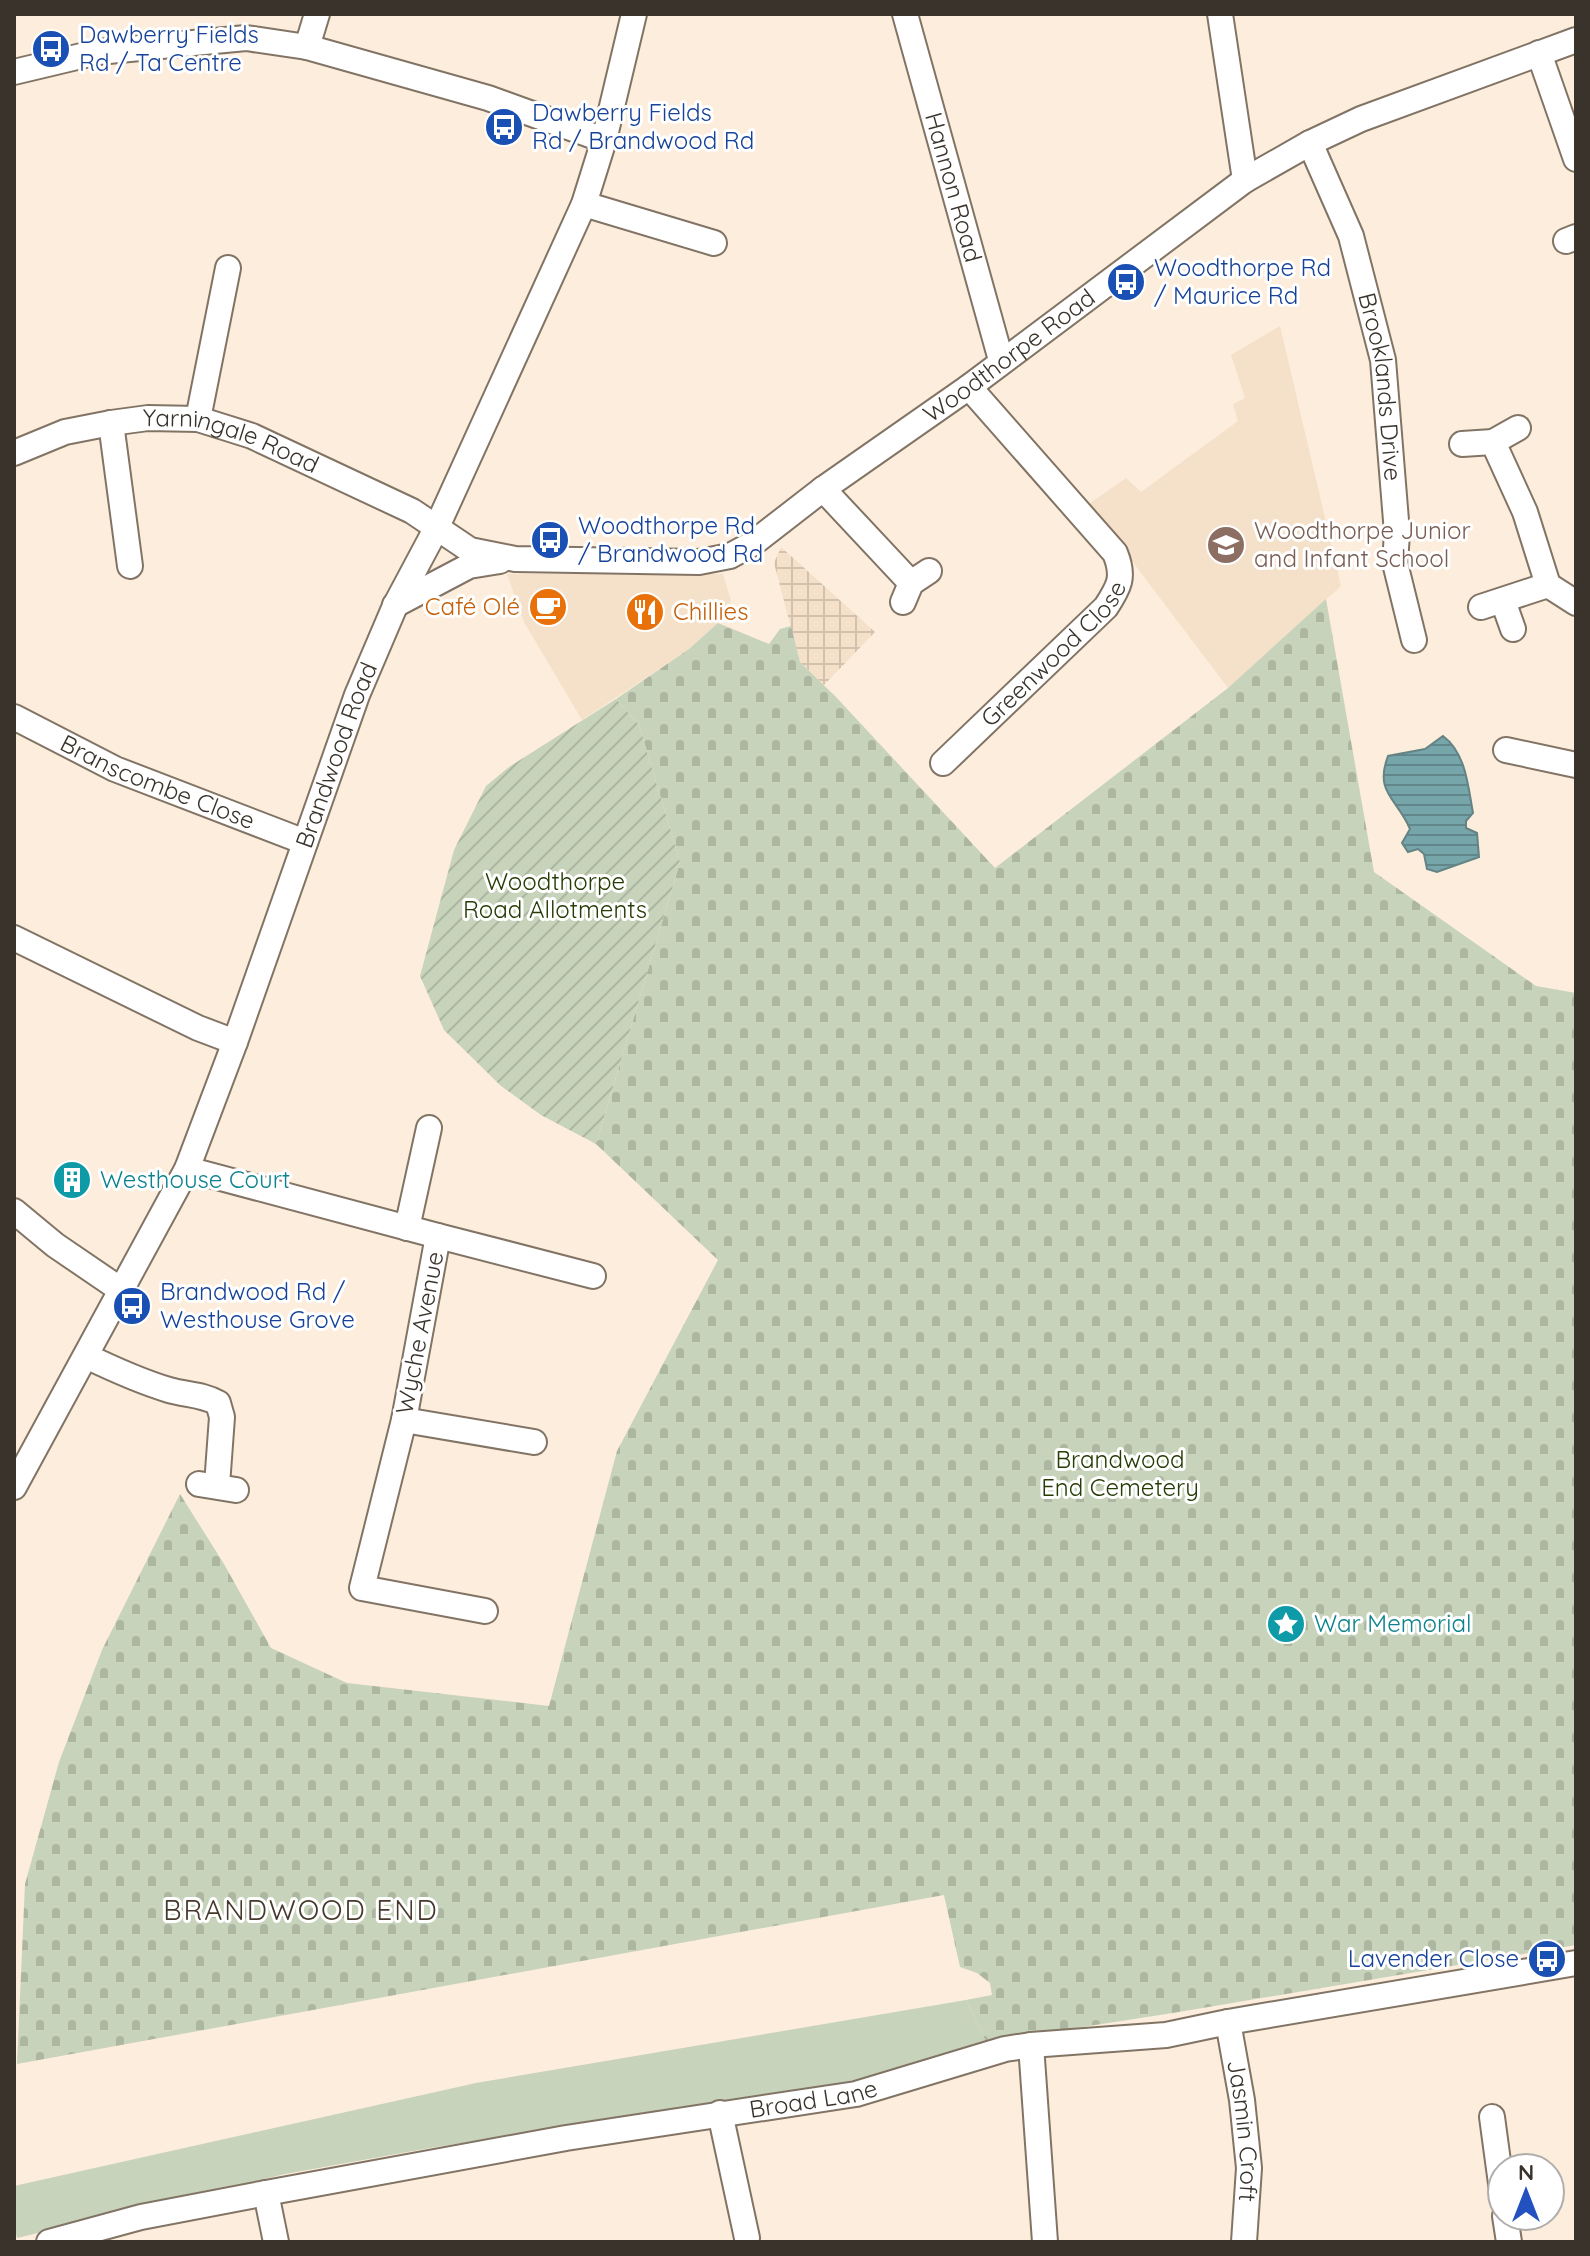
<svg xmlns="http://www.w3.org/2000/svg" width="1590" height="2256" viewBox="0 0 1590 2256" font-family="Quicksand,sans-serif">
<style>
.built{fill:#f5e0c9}
.industrial{fill:url(#industrial-grid)}
.grass{fill:#c7d3ba}
.cemetery{fill:url(#cemetery-stones)}
.garden{fill:url(#garden-furrows)}
.water{fill:url(#water-rules);stroke:#648384;stroke-width:2}
.lines{fill:none;stroke-linecap:round;stroke-linejoin:round}
.minor-casing{stroke:#827465;stroke-width:28}
.minor{stroke:#fff;stroke-width:24}
.labels{text-anchor:middle;stroke-width:6;stroke-linejoin:round;paint-order:stroke}
.transit-label{font-size:24px;fill:#164399;stroke:#fff;text-anchor:start}
.street-label{font-size:24px;fill:#39332c;stroke:#fff}
.education-label{font-size:24px;fill:#785e54;stroke:#fff;text-anchor:start}
.food-label{font-size:24px;fill:#c56008;stroke:#fff;text-anchor:end}
.park-label{font-size:24px;fill:#273b04;stroke:#fff}
.culture-label{font-size:24px;fill:#0d838f;stroke:#fff;text-anchor:start}
.quarter-label{font-size:28px;letter-spacing:2px;fill:#45392b;stroke:#fff}
</style>
<defs>
<pattern id="industrial-grid" width="8" height="8" patternUnits="userSpaceOnUse" patternTransform="scale(2)"><rect width="8" height="8" fill="#f5e0c9"/><path d="M0 4h8M4 0v8" fill="none" stroke="#d3c1ad"/></pattern>
<pattern id="cemetery-stones" width="16" height="16" patternUnits="userSpaceOnUse" patternTransform="scale(2)"><rect width="16" height="16" fill="#c7d3ba"/><path d="M2 7V4a2 2 0 0 1 4 0v3zM10 15v-3a2 2 0 0 1 4 0v3z" fill="#acb6a0"/></pattern>
<pattern id="garden-furrows" width="10" height="10" patternUnits="userSpaceOnUse" patternTransform="scale(2)"><rect width="10" height="10" fill="#c7d3ba"/><path d="M-1 1l2-2M0 10L10 0M9 11l2-2" fill="none" stroke="#acb6a0"/></pattern>
<pattern id="water-rules" width="6" height="5" patternUnits="userSpaceOnUse" patternTransform="scale(2)"><rect width="6" height="5" fill="#76a5aa"/><path d="M0 2.5h6" fill="none" stroke="#62878b"/></pattern>
</defs>
<rect width="100%" height="100%" fill="#fdeddc"/>
<!-- built -->
<g class="built">
<polygon points="1280,326 1341,586 1228,688 1089,504 1126,478 1141,492 1238,421 1233,404 1245,398 1231,355"/>
<polygon points="507,574 723,574 731,601 718,623 689,649 582,720 524,622"/>
</g>
<!-- industrial -->
<polygon class="industrial" points="781,547 875,632 824,685 800,662 774,563"/>
<!-- grass -->
<polygon class="grass" points="966,2000 986,2042 917,2067 842,2089 624,2118 430,2148 285,2174 17,2238 14,2225 14,2186 476,2083"/>
<!-- cemetery -->
<polygon class="cemetery" points="1326,599 1374,872 1536,986 1576,993 1576,1945 1179,2012 986,2042 966,2000 992,1995 990,1983 977,1973 960,1967 944,1895 17,2064 25,1884 59,1762 102,1650 180,1494 224,1564 271,1648 347,1683 549,1706 617,1451 718,1260 596,1144 680,862 639,725 616,699 689,649 718,623 769,644 780,629 791,626 800,662 836,697 995,868 1228,688"/>
<!-- garden -->
<polygon class="garden" points="616,699 639,725 680,862 596,1144 541,1115 501,1086 444,1030 420,976 454,850 486,786 509,767"/>
<!-- water -->
<path class="water" d="M1443,736c23,17 25,50 30,77l-7,8v7l11,5 2,24 -42,15 -10,-3 -3,-15 -6,-5 -10,3 -6,-9 8,-14c-13,-31 -36,-36 -22,-73l37,-7z"/>
<g class="lines">
<defs>
<g id="minor">
<path id="s1" d="M905,14l96,346"/>
<polyline points="1220,14 1245,180"/>
<polyline points="307,47 317,14"/>
<polyline points="1539,53 1576,159"/>
<polyline points="14,72 98,52 246,38 307,47 488,98 604,140"/>
<path id="s2" d="M1310,143l41,93 32,124 14,173 -2,30 19,77"/>
<polyline points="584,204 714,243"/>
<polyline points="1566,241 1576,237"/>
<polyline points="198,419 228,268"/>
<polyline points="111,423 130,566"/>
<polyline points="1493,442 1525,512 1548,585 1576,603"/>
<polyline points="1462,444 1493,442 1518,428"/>
<path id="s3" d="M14,453l51,-21 46,-9 37,-5 50,1 54,17 160,75 58,39 45,9 184,3 31,-6 22,-12 71,-55 146,-102 276,-207 65,-37 51,-24 215,-79"/>
<polyline points="823,489 911,583"/>
<polyline points="1503,601 1513,629"/>
<polyline points="903,602 911,583 929,571"/>
<polyline points="395,605 469,566 500,561"/>
<polyline points="1481,607 1548,585"/>
<path id="s4" d="M14,717l101,52 190,73"/>
<polyline points="1506,750 1576,765"/>
<path id="s5" d="M943,763l163,-156c13,-20 19,-30 9,-54l-146,-166"/>
<polyline points="14,938 198,1028 235,1042"/>
<polyline points="187,1169 438,1236 404,1420 362,1588 485,1611"/>
<polyline points="14,1211 55,1245 121,1290"/>
<polyline points="407,1228 429,1128"/>
<polyline points="438,1236 593,1276"/>
<path d="M86,1356c27,13 53,25 83,34 17,5 33,4 49,13l4,14 -5,68"/>
<polyline points="404,1420 534,1442"/>
<polyline points="199,1484 236,1490"/>
<path id="s6" d="M14,1487l173,-318 48,-127 122,-347 38,-89 41,-77 148,-325 20,-64 30,-126"/>
<path id="s7" d="M1228,2022l14,78 7,68 -5,74"/>
<polyline points="1031,2045 1045,2242"/>
<polyline points="720,2113 747,2238"/>
<polyline points="1492,2117 1502,2191"/>
<polyline points="266,2193 276,2242"/>
<polyline points="1505,2216 1509,2242"/>
<path id="s8" d="M49,2242l92,-25 125,-24 300,-55 290,-44 149,-45 26,-4 135,-10 62,-13 348,-59"/>
</g>
</defs>
<!-- minor casing -->
<use href="#minor" class="minor-casing"/>
<!-- minor -->
<use href="#minor" class="minor"/>
</g>
<!-- icons -->
<defs>
<symbol id="bus-disc" viewBox="-11 -11 22 22"><circle r="9.5" fill="#1a4fb4" stroke="#fff"/><path d="M-5-6H5V4H4V6H2V4H-2V6H-4V4H-5ZM-3.5-4V0h7V-4ZM-3.5 1.2v1.5H-2V1.2ZM2 1.2v1.5H3.5V1.2Z" fill="#fff"/></symbol>
<symbol id="school-disc" viewBox="-11 -11 22 22"><circle r="9.5" fill="#8d6e63" stroke="#fff"/><path d="M0-5L7-2L0 1L-7-2ZM-4 1L0 2.5L4 1V4Q0 6-4 4Z" fill="#fff"/></symbol>
<symbol id="cafe-disc" viewBox="-11 -11 22 22"><circle r="9.5" fill="#e8710a" stroke="#fff"/><path d="M-5.5-4.5H6V0H3Q3 3.5 0 3.5H-2.5Q-5.5 3.5-5.5 0ZM3-3.2v2h1.7v-2ZM-6 4.5H4V6H-6Z" fill="#fff"/></symbol>
<symbol id="restaurant-disc" viewBox="-11 -11 22 22"><circle r="9.5" fill="#e8710a" stroke="#fff"/><path d="M-5-6h1v4h1v-4h1v4h1v-4h1v5L-1.5 .5V6h-2V.5L-5-1ZM5-6V6H3V1.5H1.5Q1.5-4 5-6Z" fill="#fff"/></symbol>
<symbol id="building-disc" viewBox="-11 -11 22 22"><circle r="9.5" fill="#0f9aa8" stroke="#fff"/><path d="M-4-6H4V6H1V3H-1V6H-4ZM-2.5-4.3h1.7v1.8h-1.7ZM.8-4.3h1.7v1.8H.8ZM-2.5-1h1.7V.8h-1.7ZM.8-1h1.7V.8H.8Z" fill="#fff"/></symbol>
<symbol id="sight-disc" viewBox="-11 -11 22 22"><circle r="9.5" fill="#0f9aa8" stroke="#fff"/><path d="M0-6L1.8-2.2L6-1.7L2.9 1.2L3.7 5.4L0 3.3L-3.7 5.4L-2.9 1.2L-6-1.7L-1.8-2.2Z" fill="#fff"/></symbol>
</defs>
<g fill-rule="evenodd">
<use href="#bus-disc" x="29" y="27" width="44" height="44"/>
<use href="#bus-disc" x="482" y="105" width="44" height="44"/>
<use href="#bus-disc" x="1104" y="260" width="44" height="44"/>
<use href="#bus-disc" x="528" y="518" width="44" height="44"/>
<use href="#school-disc" x="1204" y="523" width="44" height="44"/>
<use href="#cafe-disc" x="526" y="585" width="44" height="44"/>
<use href="#restaurant-disc" x="623" y="590" width="44" height="44"/>
<use href="#building-disc" x="50" y="1158" width="44" height="44"/>
<use href="#bus-disc" x="110" y="1284" width="44" height="44"/>
<use href="#sight-disc" x="1264" y="1602" width="44" height="44"/>
<use href="#bus-disc" x="1525" y="1937" width="44" height="44"/>
</g>
<g class="labels">
<!-- transit labels -->
<g class="transit-label">
<text x="79" y="43">Dawberry Fields<tspan x="79" dy="28">Rd / Ta Centre</tspan></text>
<text x="532" y="121">Dawberry Fields<tspan x="532" dy="28">Rd / Brandwood Rd</tspan></text>
<text x="1154" y="276">Woodthorpe Rd<tspan x="1154" dy="28">/ Maurice Rd</tspan></text>
<text x="578" y="534">Woodthorpe Rd<tspan x="578" dy="28">/ Brandwood Rd</tspan></text>
<text x="160" y="1300">Brandwood Rd /<tspan x="160" dy="28">Westhouse Grove</tspan></text>
<text x="1519" y="1967" text-anchor="end">Lavender Close</text>
</g>
<!-- street labels -->
<g class="street-label">
<text dy="8" stroke="none"><textPath href="#s1" startOffset="180">Hannon Road</textPath></text>
<text dy="8" stroke="none"><textPath href="#s3" startOffset="1098">Woodthorpe Road</textPath></text>
<text dy="8" stroke="none"><textPath href="#s2" startOffset="256">Brooklands Drive</textPath></text>
<text dy="8" stroke="none"><textPath href="#s3" startOffset="226">Yarningale Road</textPath></text>
<text dy="8" stroke="none"><textPath href="#s5" startOffset="156">Greenwood Close</textPath></text>
<text dy="8" stroke="none"><textPath href="#s6" startOffset="802">Brandwood Road</textPath></text>
<text dy="8" stroke="none"><textPath href="#s4" startOffset="158">Branscombe Close</textPath></text>
<text transform="translate(420 1333) rotate(-79)" y="8">Wyche Avenue</text>
<text dy="8" stroke="none"><textPath href="#s8" startOffset="778">Broad Lane</textPath></text>
<text dy="8" stroke="none"><textPath href="#s7" startOffset="110">Jasmin Croft</textPath></text>
</g>
<!-- education labels -->
<g class="education-label">
<text x="1254" y="539">Woodthorpe Junior<tspan x="1254" dy="28">and Infant School</tspan></text>
</g>
<!-- food labels -->
<g class="food-label">
<text x="520" y="615">Café Olé</text>
<text x="673" y="620" text-anchor="start">Chillies</text>
</g>
<!-- park labels -->
<g class="park-label">
<text x="555" y="890">Woodthorpe<tspan x="555" dy="28">Road Allotments</tspan></text>
<text x="1120" y="1468">Brandwood<tspan x="1120" dy="28">End Cemetery</tspan></text>
</g>
<!-- culture labels -->
<g class="culture-label">
<text x="100" y="1188">Westhouse Court</text>
<text x="1314" y="1632">War Memorial</text>
</g>
<!-- quarter labels -->
<g class="quarter-label">
<text x="301" y="1920">BRANDWOOD END</text>
</g>
</g>
<!-- border -->
<rect width="1590" height="2256" fill="none" stroke="#39332c" stroke-width="32"/>
<!-- north arrow -->
<g transform="translate(1526 2192)"><circle r="38" fill="#ffffff" stroke="#b0adab" stroke-width="2"/>
<path d="M0-6L14 30L0 20L-14 30Z" fill="#2351bf"/>
<text y="-12" font-size="22" font-weight="bold" text-anchor="middle" fill="#39332c">N</text>
</g>
</svg>
